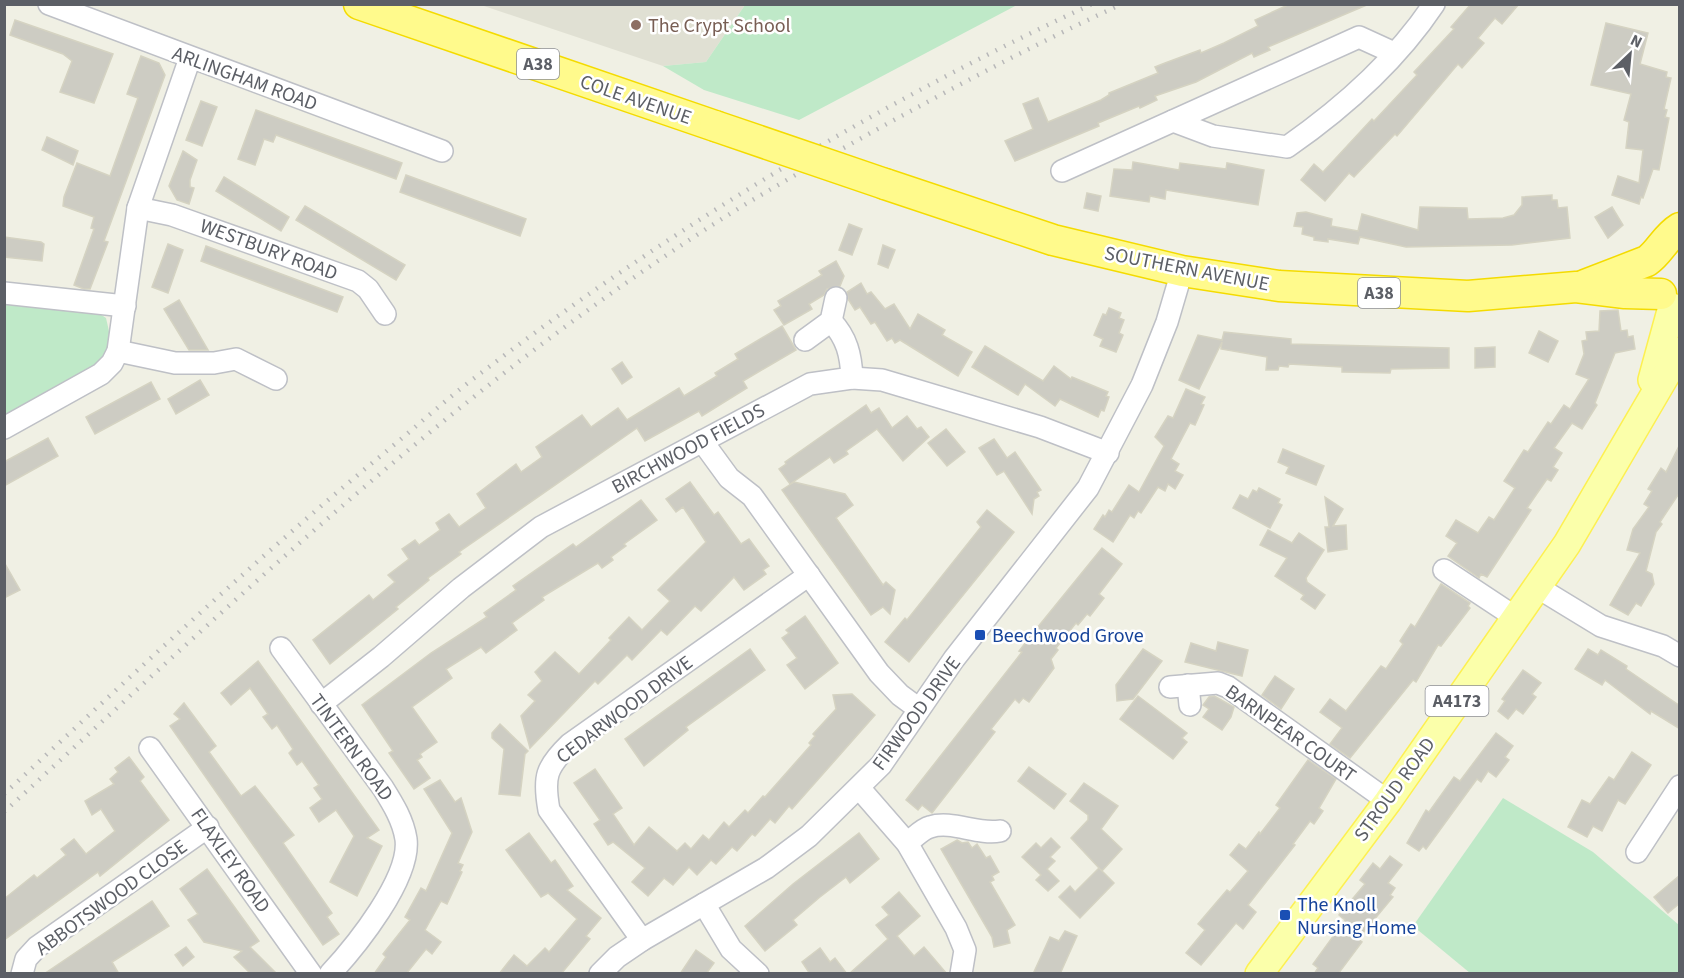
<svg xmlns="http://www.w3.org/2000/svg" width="1684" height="978" viewBox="0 0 1684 978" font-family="'Source Sans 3',sans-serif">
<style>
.education{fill:#e0e0d3}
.green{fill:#bfe9c8}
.building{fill:#cdccc3;stroke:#d5d3c2;stroke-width:1.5}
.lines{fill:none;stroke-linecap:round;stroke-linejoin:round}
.minor-casing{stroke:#bec0c6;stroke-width:24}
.major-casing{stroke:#fdf051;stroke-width:30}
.highway-casing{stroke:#f4db00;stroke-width:33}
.minor{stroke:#fff;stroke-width:21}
.major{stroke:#fbffaa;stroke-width:27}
.highway{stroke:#fffa8c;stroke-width:30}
.rail{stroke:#b8b8b9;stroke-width:4.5;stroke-dasharray:1.5 8;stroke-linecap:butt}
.highway-bridge-casing{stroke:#f4db00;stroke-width:33;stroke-linecap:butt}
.highway-bridge{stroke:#fffa8c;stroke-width:30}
.education-dot{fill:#8d6e63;stroke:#fff;stroke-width:2}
.transit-dot{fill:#1a4fb4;stroke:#fff;stroke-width:2}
.labels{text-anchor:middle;stroke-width:5;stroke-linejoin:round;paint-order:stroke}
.shield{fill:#fff;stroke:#8d8f94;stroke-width:1.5}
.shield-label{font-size:18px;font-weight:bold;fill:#5c5f66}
.education-label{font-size:20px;fill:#785e54;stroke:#fff;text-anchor:start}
.street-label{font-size:20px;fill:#5c5f66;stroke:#fff}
.transit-label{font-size:20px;fill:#164399;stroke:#fff;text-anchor:start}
</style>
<rect width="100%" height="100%" fill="#f0f0e4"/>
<!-- education -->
<polygon class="education" points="481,5 745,5 706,62 663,66"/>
<!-- green -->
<g class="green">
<polygon points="745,5 745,4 1017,5 799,120 704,90 663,66 706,62"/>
<path d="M5,299l86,9 15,10c3,13 8,30 -1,41 -13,16 -79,47 -100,59z"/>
<polygon points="1503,798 1593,852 1679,925 1679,973 1470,973 1413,926"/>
</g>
<!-- building -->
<g class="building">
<polygon points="1290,4 1369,4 1268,47 1270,50 1254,57 1252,53 1196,82 1155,96 1157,100 1140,108 1139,106 1098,123 1099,126 1015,161 1005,141 1033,129 1023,104 1038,98 1048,122 1101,100 1109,95 1109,93 1158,73 1155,67 1165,63 1200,50 1201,53 1224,43 1258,26 1255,20"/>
<polygon points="1471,4 1519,4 1502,24 1495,18 1478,38 1484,43 1462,68 1458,64 1397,136 1395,134 1354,177 1349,173 1325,201 1301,180 1314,164 1323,172 1372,119 1374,121 1417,75 1414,72 1454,29 1451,27"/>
<polygon points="15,20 113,54 94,103 60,92 72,61 63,54 10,35"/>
<polygon points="1606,23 1648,33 1640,64 1667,72 1666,77 1671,78 1664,109 1667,110 1665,117 1669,118 1659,170 1653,169 1643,198 1641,197 1639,204 1612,195 1618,176 1639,183 1643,150 1626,148 1629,122 1624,120 1631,94 1591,85"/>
<polygon points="141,56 159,63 165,75 104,241 108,242 90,289 84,289 74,285 94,229 91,228 94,217 63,206 64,197 77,163 110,176 138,98 127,94"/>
<polygon points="201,101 217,107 202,146 186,140"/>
<polygon points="256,110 402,163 396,179 276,135 273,142 264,139 255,165 238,159"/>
<polygon points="47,137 78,151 73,165 42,150"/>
<polygon points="183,151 197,160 190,180 190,187 194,188 189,204 177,200 169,186"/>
<polygon points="1133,162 1179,170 1180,163 1226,169 1227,163 1264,170 1258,205 1166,190 1165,199 1150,196 1149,202 1110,196 1114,169 1132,170"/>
<polygon points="406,175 526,219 520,236 400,192"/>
<polygon points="224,177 289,217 281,231 216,191"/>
<polygon points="1087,193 1101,196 1098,211 1084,208"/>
<polygon points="1552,195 1552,200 1557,200 1558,208 1567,207 1570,238 1512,245 1406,247 1360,237 1358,244 1328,239 1328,242 1314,240 1314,237 1302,234 1303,227 1294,226 1297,213 1306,212 1332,219 1331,226 1358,231 1362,214 1418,230 1420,207 1467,208 1468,219 1503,218 1514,215 1522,205 1522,197"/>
<polygon points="305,206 405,265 396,280 296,220"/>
<polygon points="1612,207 1623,225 1608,238 1595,217"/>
<polygon points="849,224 862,229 852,255 839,250"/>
<polygon points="4,237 41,242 44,244 42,261 4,257"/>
<polygon points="168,244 183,250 168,293 152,287"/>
<polygon points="883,245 895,250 888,268 878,264"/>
<polygon points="206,246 343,297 337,312 201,261"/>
<polygon points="836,261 844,276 840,286 827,289 824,295 809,304 812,309 784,325 774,310 781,306 778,301 822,275 819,271"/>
<polygon points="861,283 867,294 871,292 885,309 894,304 910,329 918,314 945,330 942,335 972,352 958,376 900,340 895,343 892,338 887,341 875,322 871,324 860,307 855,310 848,299 847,292"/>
<polygon points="179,300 208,350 189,350 164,309"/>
<polygon points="1109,308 1121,313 1119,318 1124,320 1119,333 1123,335 1116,352 1100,346 1103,339 1094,335 1103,314 1106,315"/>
<polygon points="1618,310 1621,331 1627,330 1628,337 1633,336 1635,349 1615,353 1595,403 1597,405 1582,429 1572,423 1554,448 1562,453 1553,467 1558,470 1551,481 1547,479 1527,508 1531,510 1487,577 1481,574 1479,578 1448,556 1457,543 1446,536 1456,520 1478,533 1489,517 1494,520 1515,488 1504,481 1524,450 1528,452 1548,422 1551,424 1564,405 1570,409 1589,379 1576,374 1584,354 1582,341 1587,340 1586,332 1599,331 1600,311"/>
<polygon points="782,326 796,350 743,381 747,388 702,416 699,411 645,441 637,428 459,552 461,554 428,578 429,580 396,607 398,609 330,664 313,640 369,595 373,600 395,582 388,575 409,559 402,549 415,540 419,545 440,530 436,523 449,514 459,527 486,508 477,494 516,464 521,472 542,457 536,447 582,415 591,427 618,408 627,420 679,388 684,396 717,376 715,373 738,359 735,354"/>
<polygon points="1539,331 1558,341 1548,362 1529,353"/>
<polygon points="1224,332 1291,339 1291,344 1449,348 1449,368 1391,369 1390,373 1342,372 1342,367 1289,364 1288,367 1279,366 1278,370 1266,370 1267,357 1221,349 1222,342 1199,389 1179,380 1198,335 1222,340"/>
<polygon points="985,346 1043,381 1054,366 1071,379 1072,377 1108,392 1106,396 1109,397 1104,411 1101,410 1098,417 1060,399 1055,406 1025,384 1018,395 972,367"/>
<polygon points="1495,347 1495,367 1475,368 1475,348"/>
<polygon points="622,362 632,377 622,384 612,369"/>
<polygon points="200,380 209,395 176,414 168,399"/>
<polygon points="151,382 160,399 95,434 86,417"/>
<polygon points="1186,389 1205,397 1201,404 1204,405 1195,425 1190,423 1171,459 1179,464 1175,471 1183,475 1175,489 1168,484 1165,491 1158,487 1141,513 1138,511 1134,518 1130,515 1113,542 1094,529 1103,515 1105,517 1109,510 1112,512 1129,485 1139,492 1164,446 1155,437 1168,416 1173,418"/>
<polygon points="866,405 871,413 879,408 892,428 907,416 917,429 921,427 929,437 903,461 877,429 846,451 848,454 834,463 830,457 790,484 779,469 786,464 785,462"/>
<polygon points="946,429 965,452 947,466 928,443"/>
<polygon points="48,438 58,456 4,486 4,462"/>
<polygon points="994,439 1007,458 1015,452 1041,490 1037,492 1039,496 1034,499 1032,514 1004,471 997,475 979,448"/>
<polygon points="1680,444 1680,492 1660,522 1662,524 1656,532 1646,571 1652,574 1654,584 1641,606 1636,603 1628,615 1610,605 1640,553 1627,550 1633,529 1649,507 1644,504 1652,491 1648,489 1661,468 1666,472"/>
<polygon points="1283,449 1324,466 1316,485 1286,473 1289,467 1278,462"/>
<polygon points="690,482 714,515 718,512 741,544 749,539 769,566 763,570 766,574 744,590 734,577 701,611 695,606 667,635 661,630 632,660 627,655 598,684 595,681 530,748 521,716 535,701 528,695 542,681 535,672 555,652 579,674 611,640 609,638 629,617 642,630 670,601 658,590 706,542 683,507 676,512 666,499"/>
<polygon points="794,482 845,494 853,505 836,518 883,585 886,582 895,590 890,614 883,607 871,615 782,490"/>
<polygon points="1259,488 1280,499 1278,503 1282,505 1270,528 1233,508 1240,495 1248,499 1253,490 1257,492"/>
<polygon points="1325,497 1343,509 1333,526 1346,525 1347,549 1328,552 1325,527 1329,527"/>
<polygon points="641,500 657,520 624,544 626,546 611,557 613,560 602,568 598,563 542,597 544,600 512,623 517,630 486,653 481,647 446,669 452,678 412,707 437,742 420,754 422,757 417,760 430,778 414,789 389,753 393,751 362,705 431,653 487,617 484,613 516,590 513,586 573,544 576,547"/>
<polygon points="987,510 1014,532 909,662 885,642 905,618 907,620 981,527 977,522"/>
<polygon points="1268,530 1292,543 1299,533 1324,550 1306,578 1307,582 1325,595 1315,609 1301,599 1304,595 1275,576 1287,558 1260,545"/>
<polygon points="1102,548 1122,564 1099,594 1104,598 1090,616 1087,614 1078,625 1076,623 1056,648 1058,650 1051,659 1054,668 1029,702 1023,698 1019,703 1015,699 991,729 995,732 932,813 922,805 918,810 906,800 1022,652 1019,651 1037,628"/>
<polygon points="4,562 20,590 4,598"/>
<polygon points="1441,584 1470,603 1468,606 1470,608 1441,646 1438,645 1416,682 1413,680 1350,758 1330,744 1342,728 1320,712 1330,699 1346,711 1381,666 1386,669 1403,644 1400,641 1411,624 1415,627"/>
<polygon points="805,616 838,663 805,689 787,665 797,658 782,638 789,633 786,630"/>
<polygon points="1218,642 1248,650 1242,676 1185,662 1191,643 1216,651"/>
<polygon points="750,649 765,670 686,727 688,730 644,766 625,739"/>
<polygon points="1143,649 1162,661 1133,699 1117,701 1116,685"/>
<polygon points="1588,649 1598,655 1601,650 1627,666 1626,669 1680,706 1680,729 1651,711 1650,714 1605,680 1602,685 1575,669"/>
<polygon points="258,661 379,830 367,838 382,846 357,896 330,882 354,836 336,810 319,822 310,808 322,799 314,788 319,785 302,761 297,765 289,753 293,749 277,725 272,729 263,717 268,714 250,688 231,705 221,693"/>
<polygon points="1523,670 1541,683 1532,694 1536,697 1523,714 1516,709 1508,719 1498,711 1505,701 1502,699"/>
<polygon points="1275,676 1294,689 1281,709 1262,695"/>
<polygon points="852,694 875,715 792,809 789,806 775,823 770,819 755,836 752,834 737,851 732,847 716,864 711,860 697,875 689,867 673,885 664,878 648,896 632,882 645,868 613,842 608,845 594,824 600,820 574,783 595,769 622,808 613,814 634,845 649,827 677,851 685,843 691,849 703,835 709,840 724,822 729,827 745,810 748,813 763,796 765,797 811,745 809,743 815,736 813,734 836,709 833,695"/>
<polygon points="1138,696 1187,733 1182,738 1187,742 1173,759 1120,719"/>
<polygon points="1214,696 1234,707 1231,717 1222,730 1203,717 1209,709 1203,705 1209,697"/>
<polygon points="184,703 216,746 209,752 241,796 255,786 294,835 283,843 332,913 327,917 339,934 323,945 170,726 180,719 174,714"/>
<polygon points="500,724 528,751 525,754 520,796 499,794 504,749 492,738 492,733"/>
<polygon points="1496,733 1513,746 1505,757 1509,760 1496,777 1488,771 1481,782 1477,779 1426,849 1423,846 1419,851 1407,843 1426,810 1429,812 1454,777 1460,781"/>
<polygon points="1632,752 1651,765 1625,804 1618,800 1602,831 1593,826 1587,837 1568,827 1582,800 1590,804 1609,777 1614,780"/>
<polygon points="129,757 144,777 140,781 169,820 100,876 98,872 4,940 4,899 34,875 37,878 66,855 61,849 74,839 86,854 115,831 101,809 92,815 85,801 114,784 110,779 118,772 115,768"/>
<polygon points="1308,760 1336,779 1319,808 1323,811 1314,824 1310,821 1293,844 1295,845 1248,905 1256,912 1243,929 1236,923 1201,965 1186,953 1205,930 1198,924 1227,890 1230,892 1248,871 1230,855 1239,844 1246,849 1259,832 1260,834 1280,808 1276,805"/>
<polygon points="1029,767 1066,794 1054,809 1018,781"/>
<polygon points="440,780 455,802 461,798 472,832 458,863 463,865 460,871 462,872 447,904 441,901 425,930 441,942 432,954 426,949 406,974 374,974 386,957 383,954 410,920 405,917 421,888 426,891 452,833 424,789"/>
<polygon points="1084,783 1118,806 1101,829 1122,849 1102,871 1099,868 1114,883 1080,918 1059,897 1070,886 1075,892 1099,868 1071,838 1088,820 1088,815 1070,801"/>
<polygon points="529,833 551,863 555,860 573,886 567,890 601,918 586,936 590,939 561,974 499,974 514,955 527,966 545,948 549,952 577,919 548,893 541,897 506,850"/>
<polygon points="859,833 879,859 850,883 846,877 820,897 793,920 797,925 765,951 745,926 793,884"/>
<polygon points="1051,838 1060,847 1050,857 1055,861 1047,869 1059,881 1048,891 1036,880 1041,875 1022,857 1036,843 1041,848"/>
<polygon points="957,840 962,843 968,842 972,848 977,844 986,858 990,856 999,872 992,876 994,880 990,882 1015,925 1007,930 1010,943 994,947 992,937 941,849"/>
<polygon points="1390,856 1402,865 1388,883 1395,888 1390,895 1393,897 1358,939 1362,942 1338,974 1314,974 1318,968 1313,964 1345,920 1339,915 1365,884 1360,880 1373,863 1380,869"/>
<polygon points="207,869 259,941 250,947 277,974 251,974 234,957 242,951 204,942 188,920 198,914 180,889"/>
<polygon points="1680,875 1680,903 1668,913 1654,897"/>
<polygon points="899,892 920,916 897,936 914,956 924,947 947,974 849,974 888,939 876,925 889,915 882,907"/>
<polygon points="152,901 169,926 112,962 119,974 44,974"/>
<polygon points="1065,931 1077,936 1060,974 1033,974 1050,937 1059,941"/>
<polygon points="186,947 194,957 183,966 175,955"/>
<polygon points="820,948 830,962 835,958 847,974 810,974 802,962"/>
<polygon points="696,950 714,963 706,974 680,974"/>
</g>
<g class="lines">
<defs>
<g id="minor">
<polyline points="49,4 442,151"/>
<path d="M1173,121l40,15 74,11c56,-39 109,-86 147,-143"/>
<polyline points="1062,171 1359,37 1394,53"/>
<polyline points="138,208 172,215 358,281 368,289 385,314"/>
<polyline points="4,293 125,306"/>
<path d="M831,321c16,17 20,34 21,57"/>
<polyline points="805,340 831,321 836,298"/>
<polyline points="118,351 175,363 214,363 236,359 276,379"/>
<polyline points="4,428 101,374 112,363 118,351 138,208 190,58"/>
<polyline points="702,441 729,478 752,496 879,673 900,695 919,709"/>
<polyline points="1444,570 1515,617"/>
<polyline points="1537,587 1601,626 1663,646 1680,656"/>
<path d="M281,648l102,140c10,16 20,32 23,51 5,39 -50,107 -76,135"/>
<polyline points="1188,685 1190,705"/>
<polyline points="1170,687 1218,683 1228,687 1388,801"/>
<polyline points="321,704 381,657 461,588 541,527 810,384 852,378 882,380 1040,427 1108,453"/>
<polyline points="150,748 311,974"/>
<polyline points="860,789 907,843 956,928 965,950 961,974"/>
<path d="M907,843c7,-5 15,-14 23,-16 22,-7 47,8 70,4"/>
<polyline points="1637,852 1680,786"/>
<polyline points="704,904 731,949 758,974"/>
<path d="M642,940l-93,-130c-6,-33 -3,-43 21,-66l239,-169"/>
<polyline points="22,974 26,959 37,947 208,827"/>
<polyline points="600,974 617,957 642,940 766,868 809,836 881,765 954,659 1088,488 1142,385 1167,322 1182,271"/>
</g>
<g id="major">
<polyline points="1652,380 1672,307"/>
<polyline points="1259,974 1388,801 1567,544 1680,351"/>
</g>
<g id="highway">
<polyline points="359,4 715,126"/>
<polyline points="885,184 1053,240 1182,271 1279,286 1468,296 1576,287 1625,293 1661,294"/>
<path d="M1585,285l62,-24c13,-9 18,-24 33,-33"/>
</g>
</defs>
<!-- minor casing -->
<use href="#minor" class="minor-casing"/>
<!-- major casing -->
<use href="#major" class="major-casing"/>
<!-- highway casing -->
<use href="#highway" class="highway-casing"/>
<!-- minor -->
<use href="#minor" class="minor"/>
<!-- major -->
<use href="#major" class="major"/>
<!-- highway -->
<use href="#highway" class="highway"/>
<!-- rail -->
<g class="rail">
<path d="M4,794c125,-116 248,-232 379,-340 32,-26 62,-54 94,-78 191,-146 397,-271 615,-372"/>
<path d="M4,812c222,-204 442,-414 696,-579 56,-37 115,-69 174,-102 82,-45 163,-88 248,-127"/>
</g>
<defs>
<polyline id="highway-bridge" points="715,126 885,184"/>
</defs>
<!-- highway-bridge casing -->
<use href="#highway-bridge" class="highway-bridge-casing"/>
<!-- highway-bridge -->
<use href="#highway-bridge" class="highway-bridge"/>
</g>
<!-- markers -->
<circle class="education-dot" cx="636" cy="25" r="6"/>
<g class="transit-dot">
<rect x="974" y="629" width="12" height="12" rx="3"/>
<rect x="1279" y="909" width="12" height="12" rx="3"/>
</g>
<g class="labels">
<!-- shield labels -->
<g class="shield">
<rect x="517" y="49" width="42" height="30" rx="4.5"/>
<rect x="1358" y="278" width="42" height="30" rx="4.5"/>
<rect x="1425.5" y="686" width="63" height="30" rx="4.5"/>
</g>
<g class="shield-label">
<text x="538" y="70">A38</text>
<text x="1379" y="299">A38</text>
<text x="1457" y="707">A4173</text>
</g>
<!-- education labels -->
<g class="education-label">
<text x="648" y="32">The Crypt School</text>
</g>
<!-- street labels -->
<g class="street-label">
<text transform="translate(245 78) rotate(20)" y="7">ARLINGHAM ROAD</text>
<text transform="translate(636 99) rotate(19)" y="7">COLE AVENUE</text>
<text transform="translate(269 249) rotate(20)" y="7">WESTBURY ROAD</text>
<text transform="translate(1187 268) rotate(11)" y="7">SOUTHERN AVENUE</text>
<text transform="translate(688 448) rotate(-28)" y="7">BIRCHWOOD FIELDS</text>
<text transform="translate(624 709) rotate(-37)" y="7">CEDARWOOD DRIVE</text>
<text transform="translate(916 713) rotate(-54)" y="7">FIRWOOD DRIVE</text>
<text transform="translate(1291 733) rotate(35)" y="7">BARNPEAR COURT</text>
<text transform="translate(352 747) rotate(54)" y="7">TINTERN ROAD</text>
<text transform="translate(1394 789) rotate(-54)" y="7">STROUD ROAD</text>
<text transform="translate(231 860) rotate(55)" y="7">FLAXLEY ROAD</text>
<text transform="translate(111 897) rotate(-36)" y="7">ABBOTSWOOD CLOSE</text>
</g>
<!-- transit labels -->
<g class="transit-label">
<text x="992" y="642">Beechwood Grove</text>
<text x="1297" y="911">The Knoll<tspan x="1297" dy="23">Nursing Home</tspan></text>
</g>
</g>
<!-- border -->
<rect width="1684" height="978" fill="none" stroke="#5c5f66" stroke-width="12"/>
<!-- north arrow -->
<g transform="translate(1630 54) rotate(26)" stroke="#ffffff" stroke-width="4.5" paint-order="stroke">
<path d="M0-4.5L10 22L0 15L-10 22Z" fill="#5c5f66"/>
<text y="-9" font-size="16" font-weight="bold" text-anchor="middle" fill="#5c5f66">N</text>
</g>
</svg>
